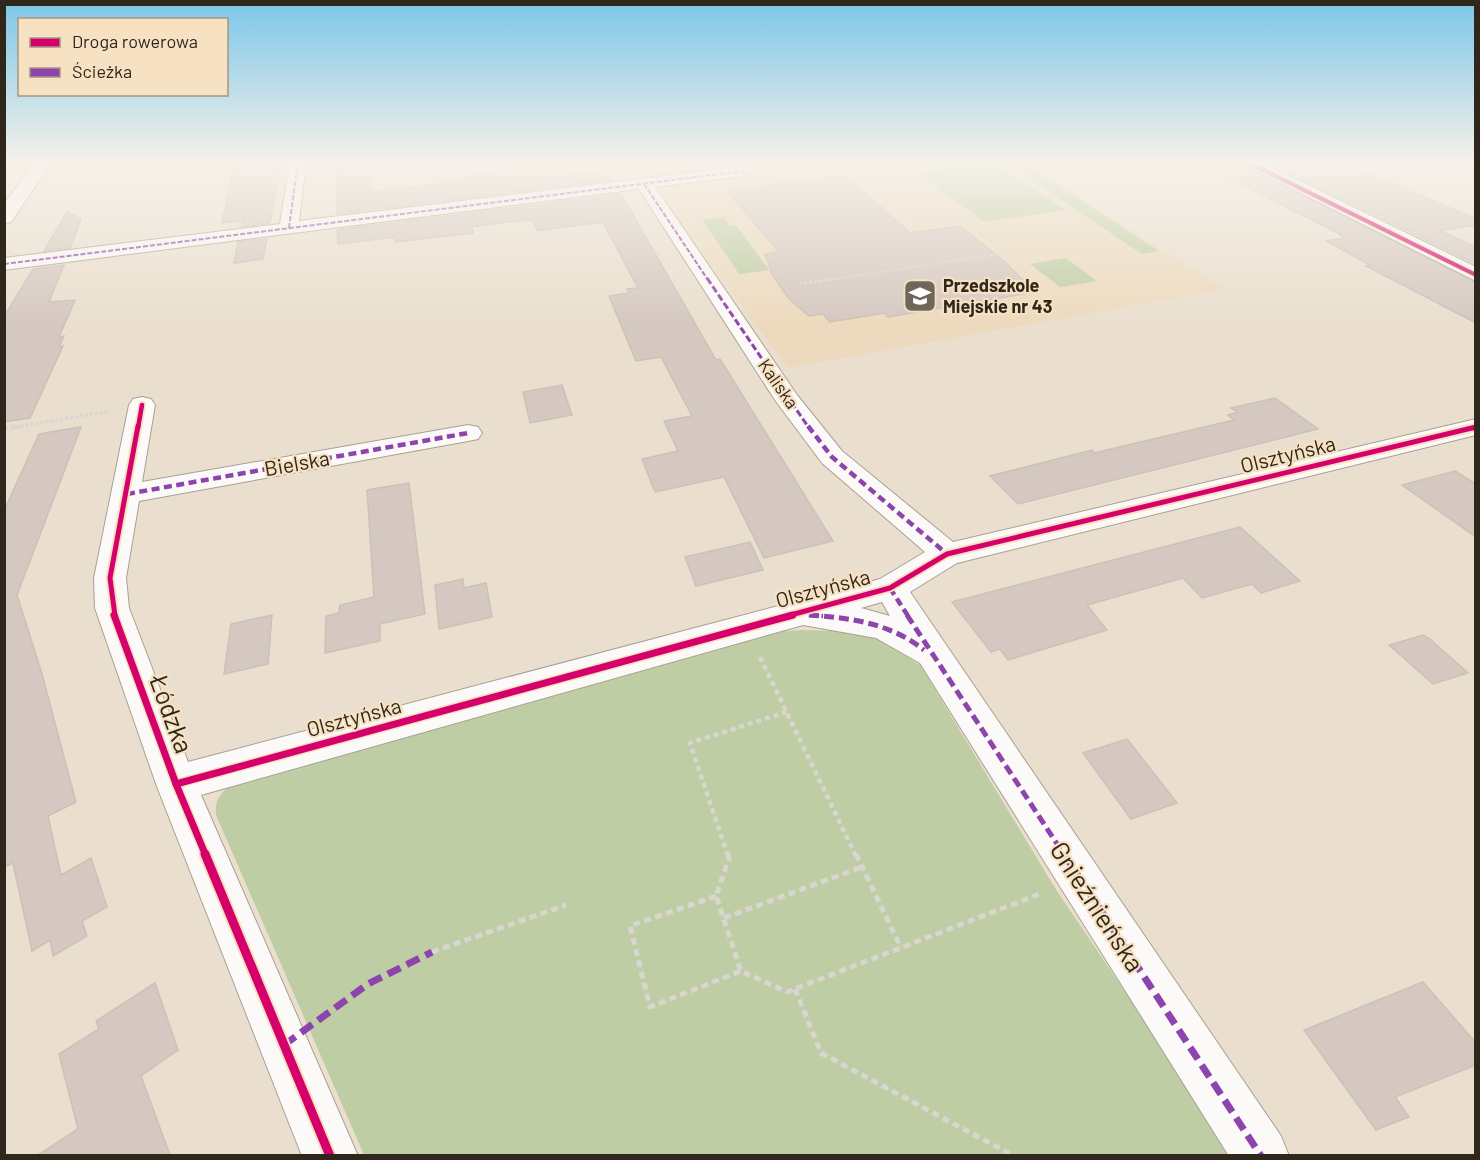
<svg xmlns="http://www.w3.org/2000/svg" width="1480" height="1160" viewBox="0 0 1480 1160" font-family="Barlow,sans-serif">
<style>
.built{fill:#eddabe}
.green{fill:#bfcda4}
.building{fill:#d5c8c0;stroke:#ccc0b7;stroke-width:1.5}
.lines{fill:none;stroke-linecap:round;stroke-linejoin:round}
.street-casing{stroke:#a9a093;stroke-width:2}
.secondary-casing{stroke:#a9a093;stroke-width:2}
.path-far4{stroke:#d9d6d1;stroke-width:2;stroke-dasharray:2 1.5;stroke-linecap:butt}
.path-far3{stroke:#d9d6d1;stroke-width:3;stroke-dasharray:3 2;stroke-linecap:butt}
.path-far2{stroke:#d9d6d1;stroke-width:4;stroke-dasharray:4.5 3;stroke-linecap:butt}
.path-far1{stroke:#d9d6d1;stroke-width:4.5;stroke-dasharray:5 4;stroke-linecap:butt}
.path{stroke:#d9d6d1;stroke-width:5;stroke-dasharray:7 4.5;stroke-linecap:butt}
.street{fill:#fcfaf8;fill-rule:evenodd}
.secondary{fill:#fcfaf8;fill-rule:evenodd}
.quiet-far4{stroke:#8e44ad;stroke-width:2;stroke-dasharray:5 2;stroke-linecap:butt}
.quiet-far3{stroke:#8e44ad;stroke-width:3;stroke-dasharray:7 3;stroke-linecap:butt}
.quiet-far2{stroke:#8e44ad;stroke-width:4.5;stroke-dasharray:8 4.5;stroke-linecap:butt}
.quiet-far1{stroke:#8e44ad;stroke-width:5;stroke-dasharray:10 5;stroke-linecap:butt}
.quiet{stroke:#8e44ad;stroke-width:7;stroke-dasharray:14 7;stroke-linecap:butt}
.cycleway-far4-casing{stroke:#f6e1c2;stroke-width:6}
.cycleway-far3-casing{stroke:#f6e1c2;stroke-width:8}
.cycleway-far2-casing{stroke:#f6e1c2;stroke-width:9}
.cycleway-far1-casing{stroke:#f6e1c2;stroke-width:10}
.cycleway-casing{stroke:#f6e1c2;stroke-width:13}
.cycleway-far4{stroke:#d6006c;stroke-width:4}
.cycleway-far3{stroke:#d6006c;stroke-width:4.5}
.cycleway-far2{stroke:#d6006c;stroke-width:5}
.cycleway-far1{stroke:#d6006c;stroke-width:7}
.cycleway{stroke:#d6006c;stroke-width:9}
.labels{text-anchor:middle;stroke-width:4.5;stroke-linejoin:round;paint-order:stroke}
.far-poi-label{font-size:18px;font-weight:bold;fill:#2f271b;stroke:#f6e1c2;text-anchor:start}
.far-street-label{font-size:18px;fill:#2f271b;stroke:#f6e1c2}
.street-label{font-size:21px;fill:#2f271b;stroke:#f6e1c2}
.near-street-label{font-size:26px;fill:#2f271b;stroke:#f6e1c2}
</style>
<rect width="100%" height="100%" fill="#eadfce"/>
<!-- built -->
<polygon class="built" points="748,162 1025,162 1225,289 788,368 655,189 759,175"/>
<!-- green -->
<g class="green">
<polygon points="994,163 1066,210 984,222 918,173"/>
<polygon points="1023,163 1159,251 1142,254 1008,165"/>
<polygon points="724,217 730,226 736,225 769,270 739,274 702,220"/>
<polygon points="1066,258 1097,281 1060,287 1030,264"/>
<path d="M801,630l34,1 46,8 40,27 134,222 180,267h-871l-148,-340c-2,-21 12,-29 30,-38l538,-146z"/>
</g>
<!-- building -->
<g class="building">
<polygon points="235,162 281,162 270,223 241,227 243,220 222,223"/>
<polygon points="337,162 370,162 372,192 461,181 461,179 471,178 470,173 552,167 553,171 563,170 572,174 607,170 613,180 337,214"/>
<polygon points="1197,162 1237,162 1476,283 1476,323 1366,266 1370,265 1326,241 1344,238 1340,235 1342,235"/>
<polygon points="1267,162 1342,162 1476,219 1476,225 1440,231 1476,247 1476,264"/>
<polygon points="845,175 910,233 960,226 1005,262 1035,292 888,317 885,313 830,322 823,314 809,316 789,299 773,276 765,254 779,252 727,191"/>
<polygon points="621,194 716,360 720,359 833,541 764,558 724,477 655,492 642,459 678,451 664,421 692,416 661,357 636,361 609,296 629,293 627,289 638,288 603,222 537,231 533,220 506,222 472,227 473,233 395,242 394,237 338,244 337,230"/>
<polygon points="67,212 81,219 70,248 44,251"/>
<polygon points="267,239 263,259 234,263 238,242"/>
<polygon points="64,265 49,302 75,300 59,337 64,336 59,347 63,346 30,418 4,422 4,317 33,269"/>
<polygon points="562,385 572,415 530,423 523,392"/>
<polygon points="1275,398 1318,429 1018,504 990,476 1092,450 1094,453 1234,420 1228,415 1238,412 1231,408"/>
<polygon points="81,427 17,595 42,674 76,802 48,816 61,875 91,858 107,907 82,921 87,936 53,956 50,940 32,951 13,863 4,867 4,511 39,434"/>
<polygon points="1455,471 1476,484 1476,537 1402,485"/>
<polygon points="409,483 425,614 380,624 380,641 325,653 326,616 339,613 340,605 374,597 367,490"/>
<polygon points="1240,527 1300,581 1261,593 1252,584 1202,598 1183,578 1087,605 1107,630 1008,660 1000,649 991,652 952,602"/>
<polygon points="750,542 763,570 696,586 685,557"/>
<polygon points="463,579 464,588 486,583 492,617 439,629 435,585"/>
<polygon points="272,615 268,664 224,674 231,624"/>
<polygon points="1423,635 1430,639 1468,673 1433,684 1389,645"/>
<polygon points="1127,739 1177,803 1131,819 1083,753"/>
<polygon points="1423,982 1476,1043 1476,1065 1395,1097 1409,1117 1376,1130 1304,1030"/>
<polygon points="155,983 178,1050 141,1076 170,1155 38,1155 78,1129 59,1054 99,1029 96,1021"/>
</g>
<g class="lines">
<defs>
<g id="street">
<path d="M290,162h16l-7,59 445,-55 6,1 3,4 -9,5 -89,11 142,208 45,56 111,91 523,-123v16l-519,128 -47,29 371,544 8,20h-60l-309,-493 -44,-25 -73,-13 -602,170 157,361h-56l-146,-372 -61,-176 -1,-30 35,-173 4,-6 9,-2 9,2 4,6 -13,77 326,-57 10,2 4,6 -4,6 -10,2 -329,60 -13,77 3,30 59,154 692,-183 45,-27 -103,-89 -47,-63 -136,-211 -635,81v-12l276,-34zM882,602l8,14 -29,-8z"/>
<polygon points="1239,162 1261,162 1476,267 1476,281"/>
</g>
<polygon id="secondary" points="35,162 52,162 11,222 4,224 4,204"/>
</defs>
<!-- street casing -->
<use href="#street" class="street-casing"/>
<!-- secondary casing -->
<use href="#secondary" class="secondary-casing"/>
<!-- path-far4 -->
<g class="path-far4">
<polyline points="915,173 979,222"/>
<polyline points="915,218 945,220 971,216"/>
<polyline points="828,280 1005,253 967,222 945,220"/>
</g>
<!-- path-far3 -->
<g class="path-far3">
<polyline points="799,284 838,278"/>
<polyline points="11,428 109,411"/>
</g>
<!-- path-far2 -->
<polyline class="path-far2" points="4,429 20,426"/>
<!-- path-far1 -->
<g class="path-far1">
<polyline points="760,657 856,856"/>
<polyline points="728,856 690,743 786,712"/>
</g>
<!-- path -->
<g class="path">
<polyline points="728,854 729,858 716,896 741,971 787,992 1042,893"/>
<polyline points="856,854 901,948"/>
<polyline points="716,896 630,926 650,1007 741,971"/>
<polyline points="724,918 862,867"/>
<polyline points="432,952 566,905"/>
<polyline points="795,989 821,1053 1014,1156"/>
</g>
<!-- street -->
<use href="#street" class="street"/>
<!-- secondary -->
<use href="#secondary" class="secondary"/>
<!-- quiet-far4 -->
<g class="quiet-far4">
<polyline points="644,184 708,280"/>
<polyline points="289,228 298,162"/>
<polyline points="4,264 744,171"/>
</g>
<!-- quiet-far3 -->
<polyline class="quiet-far3" points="707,278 809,428"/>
<!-- quiet-far2 -->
<g class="quiet-far2">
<polyline points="808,426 832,457 947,554"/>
<polyline points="127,494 468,433"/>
<polyline points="890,588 908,616"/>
<polyline points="809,615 823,616"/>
</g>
<!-- quiet-far1 -->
<g class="quiet-far1">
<path d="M809,615c42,3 81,8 115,35"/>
<polyline points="907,615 1065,856"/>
</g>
<!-- quiet -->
<g class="quiet">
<polyline points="1064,854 1261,1156"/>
<polyline points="284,1045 368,984 432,952"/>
</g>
<defs>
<polyline id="cycleway-far4" points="1247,162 1476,275"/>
<g id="cycleway-far3">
<polyline points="138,428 142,405"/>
<polyline points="1473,428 1476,427"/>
</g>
<g id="cycleway-far2">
<polyline points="115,616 110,578 138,426"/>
<polyline points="787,616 890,588 947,554 1476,427"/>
</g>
<g id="cycleway-far1">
<polyline points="114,615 176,784 206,856"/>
<polyline points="176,784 793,615"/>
</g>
<polyline id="cycleway" points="205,854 330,1156"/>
</defs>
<!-- cycleway-far4 casing -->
<use href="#cycleway-far4" class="cycleway-far4-casing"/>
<!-- cycleway-far3 casing -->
<use href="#cycleway-far3" class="cycleway-far3-casing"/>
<!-- cycleway-far2 casing -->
<use href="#cycleway-far2" class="cycleway-far2-casing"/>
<!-- cycleway-far1 casing -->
<use href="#cycleway-far1" class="cycleway-far1-casing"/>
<!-- cycleway casing -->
<use href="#cycleway" class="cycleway-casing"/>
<!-- cycleway-far4 -->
<use href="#cycleway-far4" class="cycleway-far4"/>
<!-- cycleway-far3 -->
<use href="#cycleway-far3" class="cycleway-far3"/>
<!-- cycleway-far2 -->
<use href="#cycleway-far2" class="cycleway-far2"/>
<!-- cycleway-far1 -->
<use href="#cycleway-far1" class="cycleway-far1"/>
<!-- cycleway -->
<use href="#cycleway" class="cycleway"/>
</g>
<!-- sky -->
<linearGradient id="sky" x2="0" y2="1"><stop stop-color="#7cc6e9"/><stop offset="0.5" stop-color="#f6f1e9"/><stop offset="1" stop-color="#f6f1e9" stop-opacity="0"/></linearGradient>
<rect width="1480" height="325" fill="url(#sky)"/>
<!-- icons -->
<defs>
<symbol id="school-square" viewBox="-11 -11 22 22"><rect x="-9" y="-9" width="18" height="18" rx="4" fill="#70675a" stroke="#f6e1c2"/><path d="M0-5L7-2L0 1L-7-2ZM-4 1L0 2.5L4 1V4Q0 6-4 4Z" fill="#fff"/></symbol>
</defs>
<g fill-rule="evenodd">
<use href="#school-square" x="901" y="277" width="38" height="38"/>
</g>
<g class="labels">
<!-- far-poi labels -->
<g class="far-poi-label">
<text x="943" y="292">Przedszkole<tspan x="943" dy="21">Miejskie nr 43</tspan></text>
</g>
<!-- far-street labels -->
<g class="far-street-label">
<text transform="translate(778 384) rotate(55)" y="6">Kaliska</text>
</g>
<!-- street labels -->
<g class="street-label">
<text transform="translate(1288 455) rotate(-14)" y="7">Olsztyńska</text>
<text transform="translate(297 464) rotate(-10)" y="7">Bielska</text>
<text transform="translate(823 589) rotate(-15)" y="7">Olsztyńska</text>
<text transform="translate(354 718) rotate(-15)" y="7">Olsztyńska</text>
</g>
<!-- near-street labels -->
<g class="near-street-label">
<text transform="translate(171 714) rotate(70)" y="9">Łódzka</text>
<text transform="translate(1097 907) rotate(57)" y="9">Gnieźnieńska</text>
</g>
</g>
<!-- border -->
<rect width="1480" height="1160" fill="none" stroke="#2f271b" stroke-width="12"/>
<!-- legend -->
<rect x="18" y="18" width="210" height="78" fill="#f6e1c2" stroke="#a6977f" stroke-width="1.5"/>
<rect x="30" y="38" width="30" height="9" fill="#d6006c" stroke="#a6977f" stroke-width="1.5"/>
<text x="72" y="48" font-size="18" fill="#2f271b">Droga rowerowa</text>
<rect x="30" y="68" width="30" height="9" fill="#8e44ad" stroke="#a6977f" stroke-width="1.5"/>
<text x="72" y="78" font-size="18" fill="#2f271b">Ścieżka</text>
</svg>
